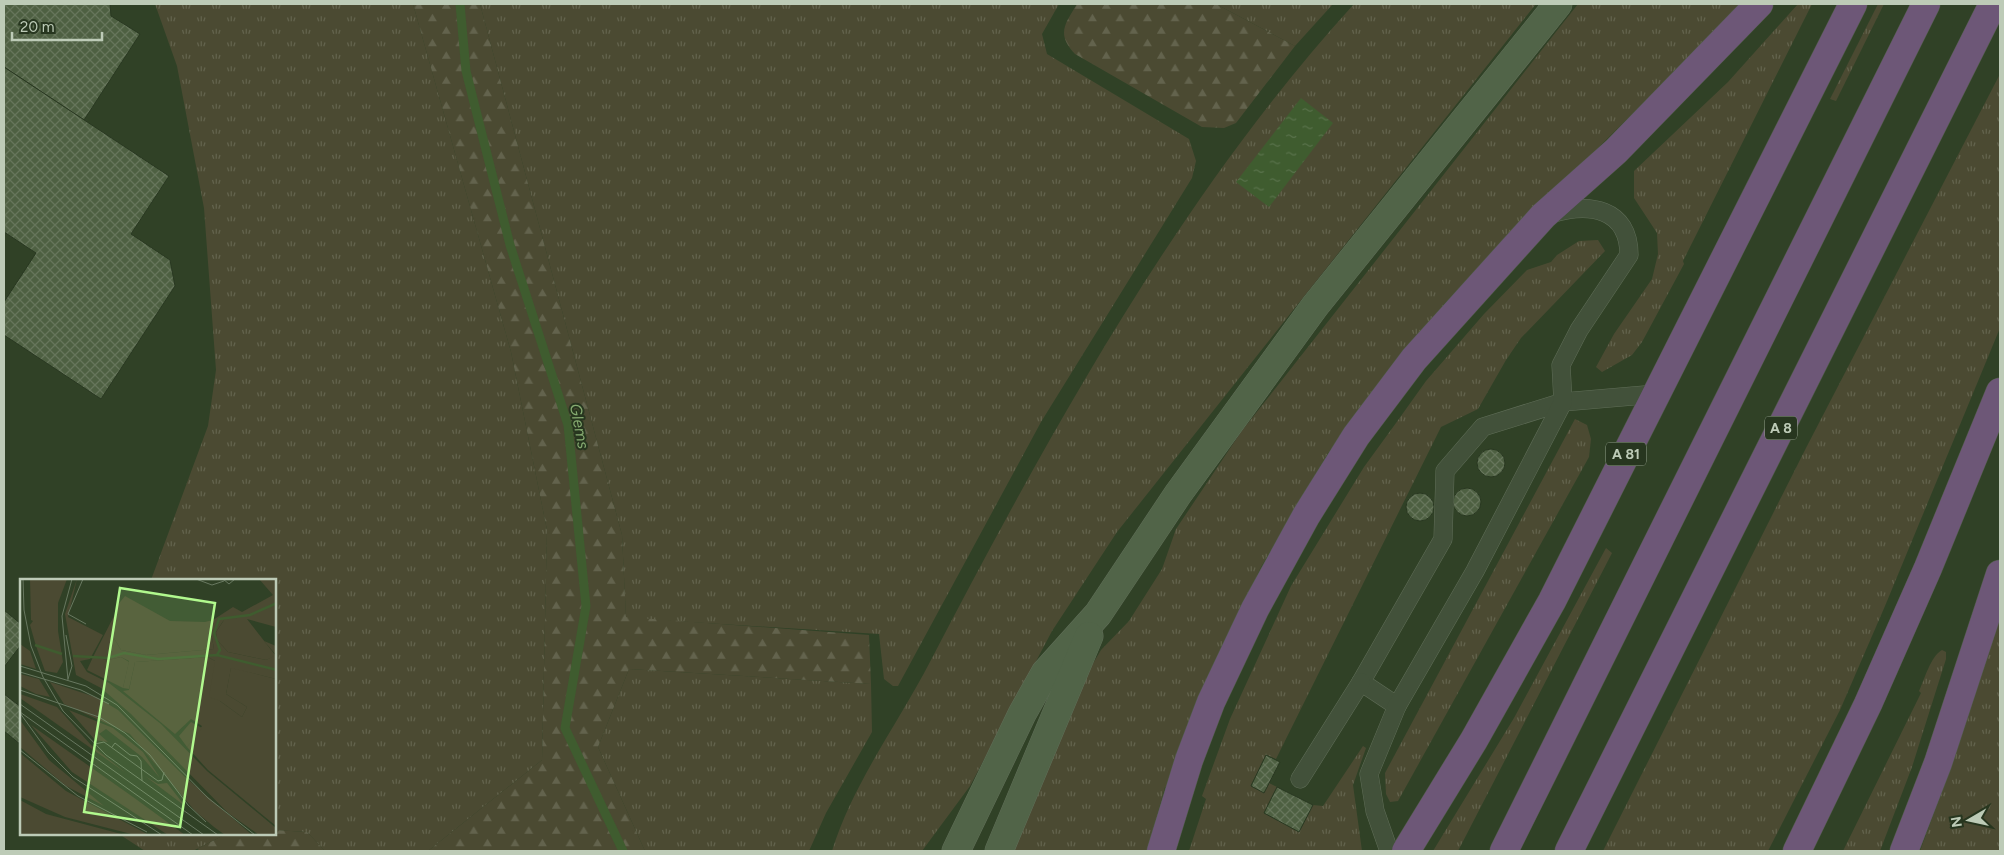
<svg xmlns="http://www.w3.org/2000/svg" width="2004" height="855" viewBox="0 0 2004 855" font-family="Figtree,sans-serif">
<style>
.grass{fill:url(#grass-tufts)}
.forest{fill:url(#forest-firs)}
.water{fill:url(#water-ripples)}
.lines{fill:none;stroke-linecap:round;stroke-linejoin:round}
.stream{stroke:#3f5c2f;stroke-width:9}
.building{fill:url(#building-cross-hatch);stroke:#293821}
.service-casing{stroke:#606e58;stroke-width:19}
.secondary-casing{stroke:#606e58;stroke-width:29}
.motorway-casing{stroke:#4d5b45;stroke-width:29}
.service{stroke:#42513a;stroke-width:18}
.secondary{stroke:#516448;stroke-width:28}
.motorway{stroke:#6d5777;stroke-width:28}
.labels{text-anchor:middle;stroke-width:4;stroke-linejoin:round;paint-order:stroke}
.shield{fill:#27361f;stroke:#909e89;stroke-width:1}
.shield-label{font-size:14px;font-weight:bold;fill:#bdcbb7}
.water-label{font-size:16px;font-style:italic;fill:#85aa70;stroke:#27361f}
.inset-river{fill:none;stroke:#3f5c2f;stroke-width:2.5}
.inset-road{fill:none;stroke:#687860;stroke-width:1}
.view{fill:#b1f98e;fill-opacity:0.15;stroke:#b1f98e;stroke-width:2.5}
.inset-edge{fill:none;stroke:#bdcbb7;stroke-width:2.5}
</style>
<defs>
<pattern id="grass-tufts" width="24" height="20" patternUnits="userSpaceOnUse" patternTransform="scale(1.25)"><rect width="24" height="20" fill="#4b4a32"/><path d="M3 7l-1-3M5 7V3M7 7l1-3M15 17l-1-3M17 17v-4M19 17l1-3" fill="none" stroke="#63634d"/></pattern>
<pattern id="forest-firs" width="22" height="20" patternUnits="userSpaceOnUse" patternTransform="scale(1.25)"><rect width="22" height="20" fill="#4b4a32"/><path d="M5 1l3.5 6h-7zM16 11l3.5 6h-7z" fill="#63634d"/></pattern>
<pattern id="water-ripples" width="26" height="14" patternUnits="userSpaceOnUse" patternTransform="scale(1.25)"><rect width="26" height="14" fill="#3f5c2f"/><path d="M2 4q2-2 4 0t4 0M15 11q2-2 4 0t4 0" fill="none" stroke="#59724b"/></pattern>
<pattern id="building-cross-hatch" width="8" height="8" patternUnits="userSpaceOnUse" patternTransform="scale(1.25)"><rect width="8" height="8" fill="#4e6042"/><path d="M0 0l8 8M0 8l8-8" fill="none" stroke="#66755b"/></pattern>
</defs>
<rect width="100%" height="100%" fill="#304126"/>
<!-- grass -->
<g class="grass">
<polygon points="155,4 413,4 511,352 547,530 542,760 428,851 325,851 307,832 275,830 275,580 151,580 208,426 216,370 204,208 177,66"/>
<polygon points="480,4 1059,4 1042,34 1047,54 1189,139 1196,161 1192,178 1041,422 898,686 893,686 884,679 879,634 626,618 622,535"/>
<polygon points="1216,4 1333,4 1295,46"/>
<path d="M1354,4h182l-419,528 -65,99 -82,155 -48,65h-90c21,-68 66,-127 99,-191 119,-228 249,-465 423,-656z"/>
<polygon points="1578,4 1743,4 1489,256 1445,303 1403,354 1328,453 1261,567 1220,654 1169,788 1165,787 1147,851 1011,851 1071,701 1101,650 1129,621 1162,569 1176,529 1241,432"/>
<polygon points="1798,4 1812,4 1683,261 1684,264 1642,342 1632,355 1602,372 1596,367 1614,334 1652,279 1658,254 1657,233 1634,198 1634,171 1728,82"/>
<polygon points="1878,4 1884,4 1836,101 1830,99"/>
<polygon points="2000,74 2000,328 1885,606 1840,710 1768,851 1603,851 1806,448"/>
<polygon points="1598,240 1605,251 1521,338 1506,360 1478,409 1441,427 1276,759 1266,755 1251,785 1264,792 1269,783 1277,787 1264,813 1299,831 1313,805 1323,806 1363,746 1366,748 1353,785 1362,851 1189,851 1206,799 1202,796 1230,719 1291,586 1364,467 1396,423 1426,381 1484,314 1527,270 1551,262 1557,255 1579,241"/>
<polygon points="1575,419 1587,425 1591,439 1589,457 1398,801 1390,802 1386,794 1385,773"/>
<polygon points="1606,548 1612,553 1458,851 1433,851 1514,718"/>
<polygon points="2000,612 2000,851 1920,851 1947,778"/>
<path d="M1942,650l4,2v7l-34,108 -32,84h-37l78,-158 -2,-2c6,-12 11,-34 23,-41z"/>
<polygon points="629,669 871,684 872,732 826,813 809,851 645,851 598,747"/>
<polygon points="119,834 226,834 193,851 145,851"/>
</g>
<!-- forest -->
<g class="forest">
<polygon points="413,4 480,4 622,535 626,617 869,635 871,684 629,669 598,747 645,851 428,851 542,760 547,530 511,352"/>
<path d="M1077,4h139l79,42 -59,77 -12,5 -22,-1 -127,-73c-19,-20 -10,-30 2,-50z"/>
<polygon points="275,830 307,832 325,851 201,851 197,849 226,834 275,834"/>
</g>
<!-- water -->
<polygon class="water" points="1301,98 1333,123 1269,207 1236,182"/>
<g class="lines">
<!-- stream -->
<polyline class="stream" points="460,4 466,71 510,245 568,425 586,606 565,728 623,851"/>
</g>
<!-- building -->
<g class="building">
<polygon points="4,4 110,4 111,16 140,34 84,120 4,67"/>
<polygon points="4,67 169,176 131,234 170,260 175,286 101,399 4,335 4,302 36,253 4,232"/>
<circle cx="1491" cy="463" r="14"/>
<circle cx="1467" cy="502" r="14"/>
<circle cx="1420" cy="507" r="14"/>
<polygon points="4,610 21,624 21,645 4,667"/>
<polygon points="4,694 21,707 21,745 4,731"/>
<polygon points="1266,755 1280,762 1264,793 1251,786"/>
<polygon points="1277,787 1313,805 1299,832 1264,813"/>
</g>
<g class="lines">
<defs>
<g id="service">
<polyline points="1397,706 1361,682 1443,539 1445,471 1483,427 1563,402 1656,394"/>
<polyline points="1300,779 1361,682"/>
<path d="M1389,851l-14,-40 -6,-37 28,-68 78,-135 88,-169 -2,-37 18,-35 50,-75c0,-47 -40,-53 -78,-41"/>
</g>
<g id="secondary">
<polyline points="956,851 1022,714 1045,673 1098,614 1178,494 1315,306 1558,4"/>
<polyline points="999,851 1089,636"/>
</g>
<g id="motorway">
<polyline points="1161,851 1189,760 1211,702 1255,609 1306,516 1356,436 1414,359 1543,216 1616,151 1759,4"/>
<polyline points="1406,851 1474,740 1552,601 1853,4"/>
<polyline points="1504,851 1926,4"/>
<polyline points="1569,851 1993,4"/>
<polyline points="1797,851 1868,704 1928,568 2000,392"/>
<polyline points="1904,851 1938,763 2000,574"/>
</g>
</defs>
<!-- service casing -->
<use href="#service" class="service-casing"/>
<!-- secondary casing -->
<use href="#secondary" class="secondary-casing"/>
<!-- motorway casing -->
<use href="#motorway" class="motorway-casing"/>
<!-- service -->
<use href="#service" class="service"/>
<!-- secondary -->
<use href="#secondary" class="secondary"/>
<!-- motorway -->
<use href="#motorway" class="motorway"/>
</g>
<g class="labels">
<!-- shield labels -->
<g class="shield">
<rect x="1765" y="416.5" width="32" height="23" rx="4"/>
<rect x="1606" y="442.5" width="40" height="23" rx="4"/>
</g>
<g class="shield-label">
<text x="1781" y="433">A 8</text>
<text x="1626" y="459">A 81</text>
</g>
<!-- water labels -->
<g class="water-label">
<text transform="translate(580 426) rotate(79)" y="6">Glems</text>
</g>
</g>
<!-- overview -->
<g transform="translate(20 579)">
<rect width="256" height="256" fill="#304126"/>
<path d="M10,0h37l-9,24v28l5,31 -6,11 -12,-2 -9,-25 -6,-21 3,-4 -2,-1zM57,0l-9,38 35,18 -13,24 -10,2 7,11 22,11 52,41 46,47 69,57v7h-17l-31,-22 -97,-99 -30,-26 -25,-13 -11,-61zM239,0h17v48l-29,-8 29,37 -10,4 -38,-8 -11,-12 -1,-8 8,-12 -13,12 3,17 -68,6 -25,-5 -9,-15 6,-20 -2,-8 9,-11 45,25 35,1 8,-2 20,-13 9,5 31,-17zM0,65l10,7 6,18 -16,-5zM73,78l15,3 13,-3 8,5 -6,26 -36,-18zM188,78l7,4 5,40 22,16 5,-10 -21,-13 5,-27 45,12v147l-68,-56 -21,-23 15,-21 -11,-7 -16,15 -52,-43 6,-1 6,-28zM0,95l19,5 11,18 -14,-3 -16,-8zM30,103l48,16 20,12 66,66 68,59h-27l-11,-8 -19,-16 -65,-77 -66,-30zM0,115l37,13 34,38 35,28 -106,-75zM49,131l44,18 30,24 17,26 -18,-21 -36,-28 -7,5 9,8 -13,-2zM0,141l29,40 55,46 -38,-20 -46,-39zM11,146l102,72 52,38h-17l-96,-63zM0,174l46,38 83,44h-14l-70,-18 -45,-20zM125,197l13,8 9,-1 18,23zM0,221l26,14 79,21h-105z" fill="#4b4a32"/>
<path d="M97,31l2,5 -7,20 9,15 25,5 68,-6 -3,-17 8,-13 6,-1 -9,14 1,8 11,12 38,8 10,-5 -12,-14 12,5v33l-45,-11 -5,26 21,13 -5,10 -22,-16 -11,-4 6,-36 -7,-4 -73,5 -6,27 -6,-1 6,-27 -8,-4 -13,3 -15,-3zM171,143l11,6 -15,19 -8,-11z" fill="#4b4a32"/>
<path class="inset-river" d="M15,66l27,9M197,76l3,-5 -6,-17 5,-14 31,-4 27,-12M53,77l35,2 16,-5 34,6 59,-4 60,15"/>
<path class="inset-road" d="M3,0l1,31 7,36 12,31 20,34 43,44 112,80M63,0l-15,35 18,10M176,0l16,6 12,-4M203,0l6,5 6,-5M46,56l6,31 -4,13M0,87l66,20 31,19 91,93 47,37M0,93l61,18 28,14M48,101l-6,-64 10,-37M0,111l79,27 26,16 25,22 38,50 18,17M0,125l184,131M0,133l173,123M0,134l28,39 25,25 89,58M75,165l9,-2 54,39 4,-1 2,-8M92,168l3,-4 15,12 7,1 4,5 1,20M0,171l58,46 69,36"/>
<path class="view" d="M100,9l95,15 -35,224 -96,-15z"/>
<rect width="256" height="256" class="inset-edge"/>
</g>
<!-- border -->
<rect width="2004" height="855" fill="none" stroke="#bdcbb7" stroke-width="10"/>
<!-- north arrow -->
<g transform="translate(1969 820) rotate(261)" stroke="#27361f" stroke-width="4" paint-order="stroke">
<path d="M0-4L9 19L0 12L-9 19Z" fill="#bdcbb7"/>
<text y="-8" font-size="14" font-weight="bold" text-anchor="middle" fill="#bdcbb7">N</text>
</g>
<!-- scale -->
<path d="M12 32v8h90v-8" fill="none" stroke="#bdcbb7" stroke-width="2.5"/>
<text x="20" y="32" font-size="15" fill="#bdcbb7" stroke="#27361f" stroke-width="4" paint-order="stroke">20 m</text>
</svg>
